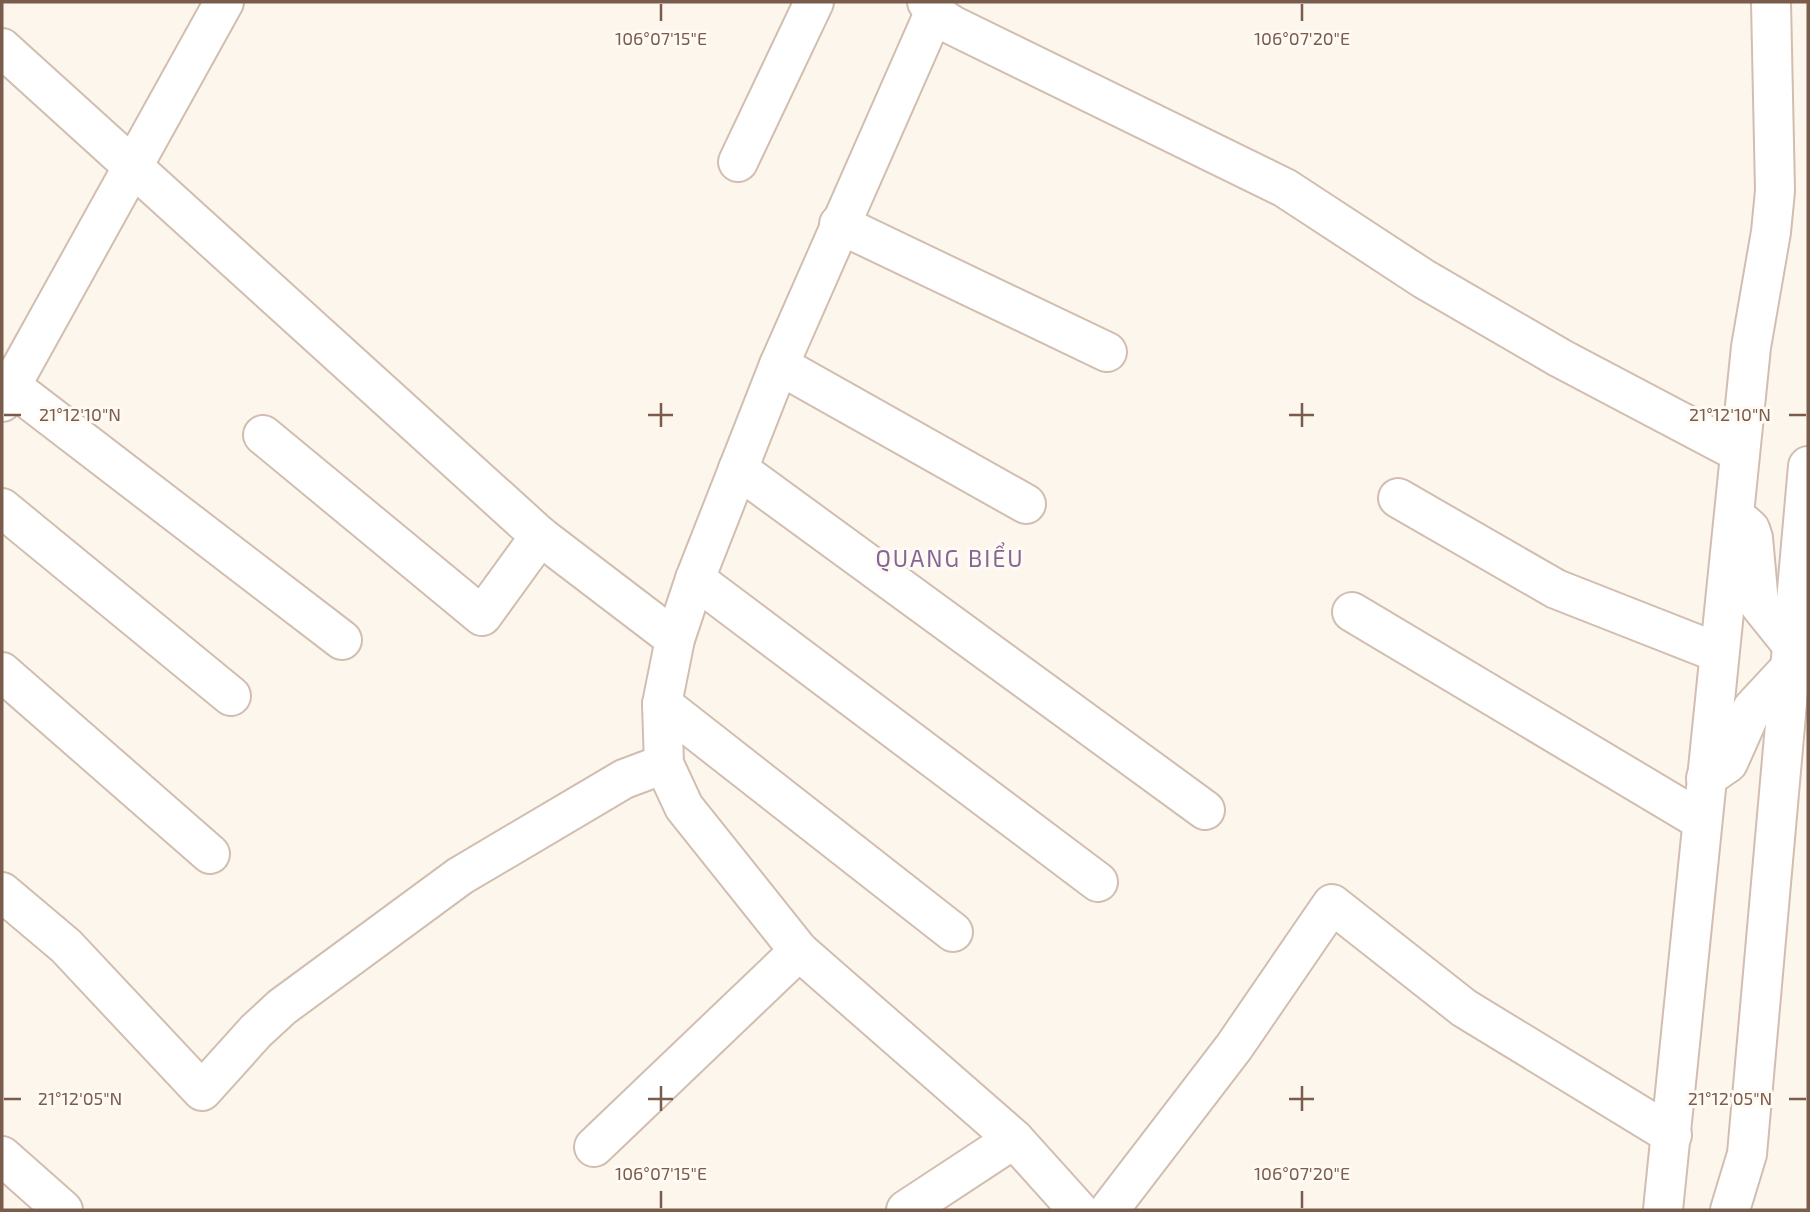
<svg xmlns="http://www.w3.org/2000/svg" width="1810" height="1212" viewBox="0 0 1810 1212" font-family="'Exo 2',sans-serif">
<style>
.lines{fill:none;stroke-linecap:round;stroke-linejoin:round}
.minor-casing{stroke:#d1beb0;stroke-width:42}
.minor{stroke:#fff;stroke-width:38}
.ticks{fill:none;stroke:#7a5c4d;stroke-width:2.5}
.labels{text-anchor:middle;stroke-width:6;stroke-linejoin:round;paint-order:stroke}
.quarter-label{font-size:23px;letter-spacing:2px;fill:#846695;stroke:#fffaf3}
.ticks-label{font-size:18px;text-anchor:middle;fill:#7a5c4d;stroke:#fffaf3;stroke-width:6;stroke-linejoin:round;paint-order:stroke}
</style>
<rect width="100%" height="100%" fill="#fdf6ec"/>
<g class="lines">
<defs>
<g id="minor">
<polyline points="927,2 934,13 952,25 1285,188 1424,279 1560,358 1740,453"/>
<polyline points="934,13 779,365 695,579 675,639 662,704 664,764 684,807 799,951 1014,1139 1078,1210"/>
<polyline points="2,48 540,536 675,639"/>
<polyline points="738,162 814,2"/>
<polyline points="839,224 1107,352"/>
<polyline points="779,365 1026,504"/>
<polyline points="11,386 342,640"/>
<polyline points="2,402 224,2"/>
<polyline points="263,435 482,616 540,536"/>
<polyline points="738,469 1205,810"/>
<polyline points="1398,498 1556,589 1719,653"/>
<polyline points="2,508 231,696"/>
<polyline points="1742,522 1750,529 1753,538 1759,604 1792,645"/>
<polyline points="695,579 1098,882"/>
<polyline points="1352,612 1702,821"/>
<polyline points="2,672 210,854"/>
<polyline points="662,704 953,932"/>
<polyline points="1706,778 1728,763 1752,709 1791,667"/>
<polyline points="2,892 66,946 202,1091 256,1031 282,1007 460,876 624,779 664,764"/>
<polyline points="594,1147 799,951"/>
<polyline points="2,1156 63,1210"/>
<polyline points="906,1210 1014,1139"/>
<polyline points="1109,1210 1234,1047 1332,904 1464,1008 1672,1135"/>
<polyline points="1663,1210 1751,347 1771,232 1775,191 1771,2"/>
<polyline points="1730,1210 1747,1154 1808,466"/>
</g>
</defs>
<!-- minor casing -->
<use href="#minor" class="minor-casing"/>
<!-- minor -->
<use href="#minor" class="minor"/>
</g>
<!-- ticks -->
<path class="ticks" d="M661,4v17M1302,4v17M661,403v24M1302,403v24M4,415h17M648,415h25M1289,415h25M1789,415h17M661,1086v25M1302,1086v25M4,1099h17M648,1099h25M1289,1099h25M1789,1099h17M661,1191v17M1302,1191v17"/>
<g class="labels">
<!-- quarter labels -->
<g class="quarter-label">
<text x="950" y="567">QUANG BIỂU</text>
</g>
</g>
<g class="ticks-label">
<text x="661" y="45">106°07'15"E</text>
<text x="1302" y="45">106°07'20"E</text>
<text x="80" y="421">21°12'10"N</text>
<text x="1730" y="421">21°12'10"N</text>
<text x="80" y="1105">21°12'05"N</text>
<text x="1730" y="1105">21°12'05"N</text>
<text x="661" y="1180">106°07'15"E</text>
<text x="1302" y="1180">106°07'20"E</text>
</g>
<!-- border -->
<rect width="1810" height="1212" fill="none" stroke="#7a5c4d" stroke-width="7"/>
</svg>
